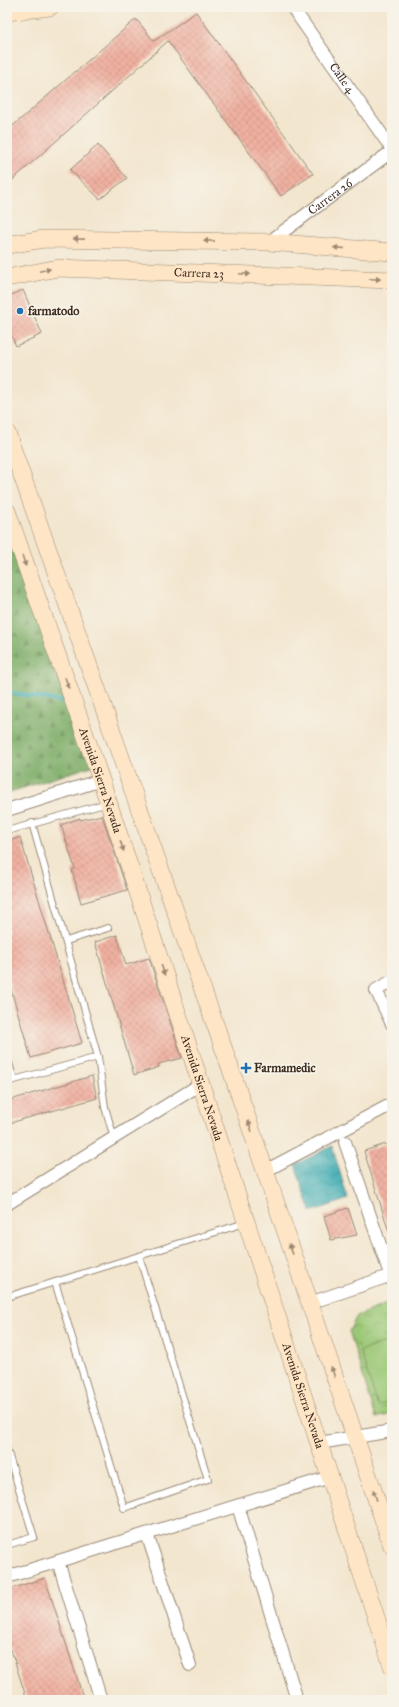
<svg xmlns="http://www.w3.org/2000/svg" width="399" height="1707" viewBox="0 0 399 1707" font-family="'IM FELL Great Primer',serif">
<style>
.forest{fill:url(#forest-firs);stroke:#5b6b42}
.park{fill:url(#park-crowns);stroke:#6a7849}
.garden{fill:#9ac774;stroke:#6a7849}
.water{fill:url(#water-waves);stroke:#3a6a68}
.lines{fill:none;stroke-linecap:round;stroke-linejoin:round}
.stream{stroke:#39abb3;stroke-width:4}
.building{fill:url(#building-cross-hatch)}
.lane-casing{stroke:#978876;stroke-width:8}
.street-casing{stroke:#978876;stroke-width:14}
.secondary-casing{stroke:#978876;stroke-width:18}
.lane{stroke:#fff;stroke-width:6}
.street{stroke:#fff;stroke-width:12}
.secondary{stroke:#fee5c5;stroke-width:17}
.oneway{fill:#9c8872}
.poi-dot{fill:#1f6fb2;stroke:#f7f3e8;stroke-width:1.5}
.labels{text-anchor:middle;stroke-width:3.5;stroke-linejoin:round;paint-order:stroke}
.street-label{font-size:12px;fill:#3b2a1e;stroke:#f7f3e8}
.poi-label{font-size:12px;font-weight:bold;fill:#3b2a1e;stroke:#f7f3e8;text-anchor:start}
</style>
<defs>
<pattern id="forest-firs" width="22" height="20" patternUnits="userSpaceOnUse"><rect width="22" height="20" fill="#7bac66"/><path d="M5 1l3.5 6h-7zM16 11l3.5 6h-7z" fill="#668c53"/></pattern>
<pattern id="park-crowns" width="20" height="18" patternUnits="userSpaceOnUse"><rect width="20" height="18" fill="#9ac774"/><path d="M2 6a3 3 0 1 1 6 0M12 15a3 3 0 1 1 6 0" fill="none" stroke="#7fa25f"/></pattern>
<pattern id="water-waves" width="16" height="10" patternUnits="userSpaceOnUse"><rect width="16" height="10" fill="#39abb3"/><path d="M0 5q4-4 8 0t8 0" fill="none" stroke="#318b91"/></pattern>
<pattern id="building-cross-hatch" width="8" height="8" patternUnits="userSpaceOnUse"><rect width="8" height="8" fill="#f0b1a1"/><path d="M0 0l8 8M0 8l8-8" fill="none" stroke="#cf988a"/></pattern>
</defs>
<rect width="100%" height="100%" fill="#f7f3e8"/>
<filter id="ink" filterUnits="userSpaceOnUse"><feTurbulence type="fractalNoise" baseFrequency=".025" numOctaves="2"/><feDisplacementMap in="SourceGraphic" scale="8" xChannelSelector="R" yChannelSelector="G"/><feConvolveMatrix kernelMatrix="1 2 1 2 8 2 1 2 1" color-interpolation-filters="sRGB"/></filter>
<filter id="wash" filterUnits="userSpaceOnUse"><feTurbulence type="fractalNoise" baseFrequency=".012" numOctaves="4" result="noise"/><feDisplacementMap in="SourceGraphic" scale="16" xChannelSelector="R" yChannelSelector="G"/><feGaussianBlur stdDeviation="0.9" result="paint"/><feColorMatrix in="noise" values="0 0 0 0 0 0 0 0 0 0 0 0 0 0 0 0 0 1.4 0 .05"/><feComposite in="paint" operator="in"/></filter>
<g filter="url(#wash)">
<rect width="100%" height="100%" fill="#f3e6cf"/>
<!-- forest -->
<polygon class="forest" points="7,511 95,765 7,793"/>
<!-- park -->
<polygon class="park" points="391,1302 392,1414 376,1418 349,1331 357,1316"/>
<!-- garden -->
<polygon class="garden" points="392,1340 392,1401 378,1406 360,1351"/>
<!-- water -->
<polygon class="water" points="332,1146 348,1199 311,1212 295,1165"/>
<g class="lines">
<!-- stream -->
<polyline class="stream" points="7,692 70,703"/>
</g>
<g id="blocks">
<!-- building -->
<g class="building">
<polygon points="196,12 313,174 281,196 168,41 7,185 7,131 136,19 154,41"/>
<polygon points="98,145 127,178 100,199 70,170"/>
<polygon points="23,290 42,334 16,346 7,325 7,297"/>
<polygon points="102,815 127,890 81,903 72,870 75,869 61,825 80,818 80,820"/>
<polygon points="20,837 82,1043 31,1058 7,976 7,842"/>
<polygon points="117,935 126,965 149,958 182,1058 158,1064 159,1067 134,1075 95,942"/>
<polygon points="92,1076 97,1098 10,1123 7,1112 7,1101"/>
<polygon points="386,1144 392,1162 392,1232 389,1232 364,1151"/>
<polygon points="348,1208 357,1235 331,1240 324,1216"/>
<polygon points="45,1578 84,1700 27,1700 7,1637 7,1590"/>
</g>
</g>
</g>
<g filter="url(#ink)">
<use href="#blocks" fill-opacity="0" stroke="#978876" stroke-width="1"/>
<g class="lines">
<defs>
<g id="lane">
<polyline points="32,823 98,1057 105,1107 114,1138"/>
<polyline points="7,831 108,803"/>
<polyline points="66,941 108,928"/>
<polyline points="7,1057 14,1080"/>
<polyline points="7,1082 98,1057"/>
<polyline points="55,1282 124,1508 208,1479 139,1256"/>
<polyline points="7,1297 245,1223"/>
<polyline points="7,1450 34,1537 7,1545"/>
</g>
<g id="street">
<path id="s1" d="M292,7l100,142"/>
<path id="s2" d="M269,242l123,-91"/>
<polyline points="7,810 101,780"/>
<polyline points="392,981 376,990 392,1024"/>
<polyline points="345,1142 392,1280"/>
<polyline points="265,1171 392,1104"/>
<polyline points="7,1204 201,1084"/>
<polyline points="310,1303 392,1275"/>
<polyline points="319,1443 392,1431"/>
<polyline points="238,1506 297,1700"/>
<polyline points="147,1534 190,1665"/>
<polyline points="58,1561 101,1700"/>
<polyline points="7,1577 330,1477"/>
</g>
<g id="secondary">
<polyline points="7,12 50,7"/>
<polyline points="7,245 44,239 269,242 392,252"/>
<path id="s3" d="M7,278l51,-10 334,12"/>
<polyline points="7,433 229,1064 392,1546"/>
<path id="s4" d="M7,511l94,269 291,886"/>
</g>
</defs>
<!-- lane casing -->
<use href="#lane" class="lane-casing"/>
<!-- street casing -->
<use href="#street" class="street-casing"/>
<!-- secondary casing -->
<use href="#secondary" class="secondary-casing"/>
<!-- lane -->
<use href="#lane" class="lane"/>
<!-- street -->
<use href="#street" class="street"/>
<!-- secondary -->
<use href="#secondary" class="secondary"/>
</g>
<!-- one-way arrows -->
<defs><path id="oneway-solid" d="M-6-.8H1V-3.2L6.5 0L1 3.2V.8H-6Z"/></defs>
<g class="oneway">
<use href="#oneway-solid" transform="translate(79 239) rotate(-179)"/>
<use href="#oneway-solid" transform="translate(209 241) rotate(-179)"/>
<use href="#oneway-solid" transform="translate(339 248) rotate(-175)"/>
<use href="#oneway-solid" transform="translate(45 270) rotate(-12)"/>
<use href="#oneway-solid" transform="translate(245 274) rotate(2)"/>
<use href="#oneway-solid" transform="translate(375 279) rotate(2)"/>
<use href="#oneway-solid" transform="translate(24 561) rotate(71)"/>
<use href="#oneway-solid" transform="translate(67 683) rotate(71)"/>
<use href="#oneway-solid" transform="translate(122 846) rotate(72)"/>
<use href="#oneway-solid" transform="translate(163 970) rotate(72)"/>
<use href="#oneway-solid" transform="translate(250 1126) rotate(-109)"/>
<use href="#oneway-solid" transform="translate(291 1249) rotate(-109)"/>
<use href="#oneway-solid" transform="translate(333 1372) rotate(-109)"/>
<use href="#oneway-solid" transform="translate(375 1495) rotate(-109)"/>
</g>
</g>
<!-- markers -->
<g class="poi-dot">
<circle cx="20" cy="311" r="4"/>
<path d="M244 1062h4v4h4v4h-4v4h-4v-4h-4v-4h4z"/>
</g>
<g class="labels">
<!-- street labels -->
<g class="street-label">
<text dy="4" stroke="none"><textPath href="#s1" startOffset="87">Calle 4</textPath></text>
<text dy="4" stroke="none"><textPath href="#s2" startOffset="76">Carrera 26</textPath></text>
<text dy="4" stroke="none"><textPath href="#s3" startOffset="193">Carrera 23</textPath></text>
<text dy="4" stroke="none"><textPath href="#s4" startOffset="285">Avenida Sierra Nevada</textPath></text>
<text dy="4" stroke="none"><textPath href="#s4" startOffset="609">Avenida Sierra Nevada</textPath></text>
<text dy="4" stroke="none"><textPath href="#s4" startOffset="933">Avenida Sierra Nevada</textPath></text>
</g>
<!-- poi labels -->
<g class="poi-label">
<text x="28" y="315">farmatodo</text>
<text x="254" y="1072">Farmamedic</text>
</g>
</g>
<!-- margin -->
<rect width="399" height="1707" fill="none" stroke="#f7f3e8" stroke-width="24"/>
</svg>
